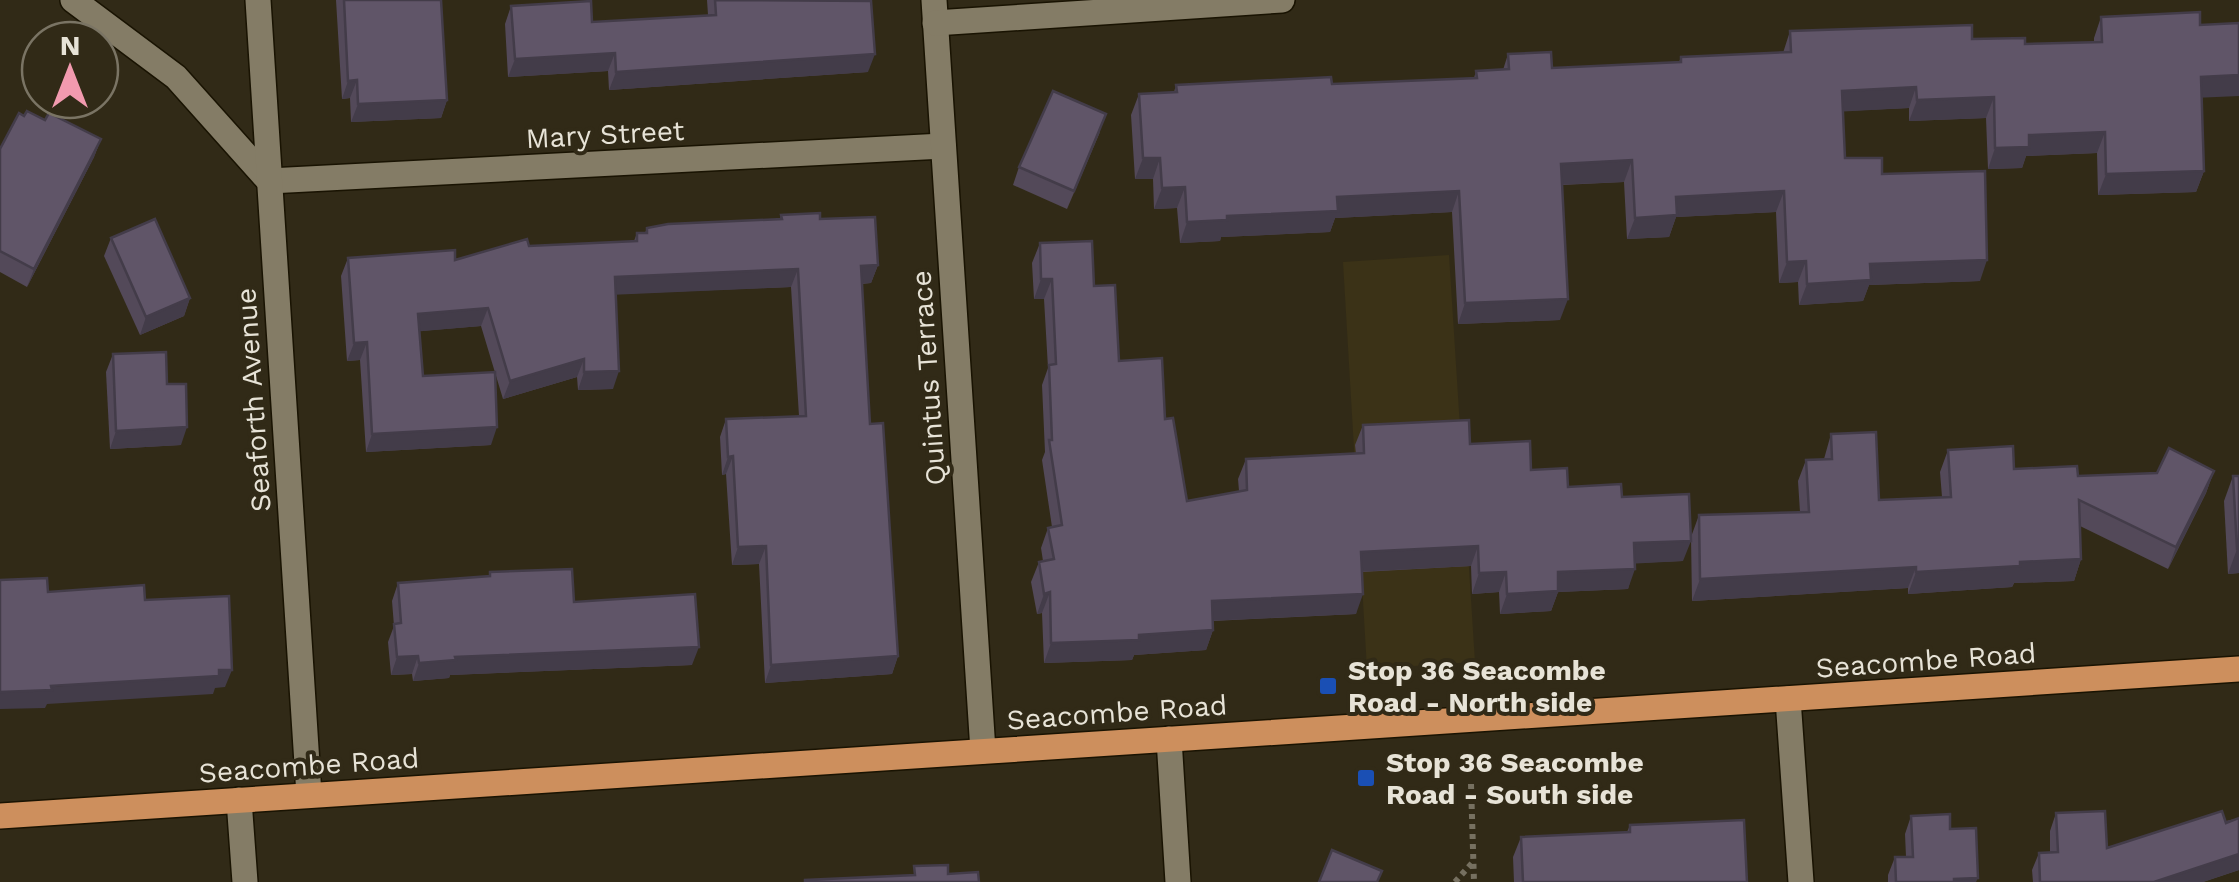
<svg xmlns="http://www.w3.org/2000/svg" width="2239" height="882" viewBox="0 0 2239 882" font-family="'Work Sans',sans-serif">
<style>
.built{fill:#3b3217}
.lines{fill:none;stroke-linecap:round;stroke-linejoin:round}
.minor-casing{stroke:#191302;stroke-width:28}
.major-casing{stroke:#191302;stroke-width:28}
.path{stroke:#767060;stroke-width:6;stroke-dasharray:5 5;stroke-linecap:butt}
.minor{stroke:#847c66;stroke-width:25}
.major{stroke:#cd8f5d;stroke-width:25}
.wall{fill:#534959}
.shaded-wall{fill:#433c49}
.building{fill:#605568;stroke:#433c49;stroke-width:2.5}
.transit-dot{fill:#1a4fb4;stroke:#312a17;stroke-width:4}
.labels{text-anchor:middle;stroke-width:8;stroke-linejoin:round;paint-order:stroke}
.street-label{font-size:28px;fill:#e7e3d7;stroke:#312a17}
.poi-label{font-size:28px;font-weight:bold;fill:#e7e3d7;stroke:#312a17;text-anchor:start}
</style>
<rect width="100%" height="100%" fill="#312a17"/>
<!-- built -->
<polygon class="built" points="1449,255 1475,662 1367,669 1343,262"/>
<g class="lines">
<defs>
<g id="minor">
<polyline points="73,0 176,77 269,181 943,146"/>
<polyline points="258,0 309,795"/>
<polyline points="934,0 983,751"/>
<polyline points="935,23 1282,0"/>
<polyline points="1788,699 1801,882"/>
<polyline points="1169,739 1178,882"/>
<polyline points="239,800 245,882"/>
</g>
<polyline id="major" points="0,816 2239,669"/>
</defs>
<!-- minor casing -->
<use href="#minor" class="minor-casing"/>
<!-- major casing -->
<use href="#major" class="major-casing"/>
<!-- path -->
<g class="path">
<polyline points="1471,784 1474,882"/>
<polyline points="1455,882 1473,862"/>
</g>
<!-- minor -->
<use href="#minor" class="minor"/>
<!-- major -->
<use href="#major" class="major"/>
</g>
<!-- wall -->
<g class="wall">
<polygon points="336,0 441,0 447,100 441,118 351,122 350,98 342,99"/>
<polygon points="707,0 853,0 868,72 609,90 608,71 508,77 505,24 511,6 592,22 708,15"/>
<polygon points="2101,17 2202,98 2204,171 2196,192 2098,195 2097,153 2026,156 2022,168 1988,169 1986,118 1909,121 1909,108 1843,111 1845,158 1882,174 1980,281 1869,285 1863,301 1799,305 1798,282 1779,283 1776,212 1676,217 1669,237 1627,239 1624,182 1562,185 1560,320 1458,324 1452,212 1335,218 1330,232 1221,237 1220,241 1180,243 1177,208 1154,209 1153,179 1135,179 1131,115 1139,94 1174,92 1176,85 1332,84 1474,78 1476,71 1503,70 1508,54 1552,68 1679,62 1681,57 1783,53 1790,31 1972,39 2025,44 2094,43 2094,38"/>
<polygon points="24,116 45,120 101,139 94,157 27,287 0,272 0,149"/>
<polygon points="1100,132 1067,209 1013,185 1019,167"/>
<polygon points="781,215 820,219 878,265 871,283 862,284 870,424 898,656 892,674 765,683 759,564 732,565 726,474 722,475 720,437 726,419 799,416 791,287 616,294 613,389 578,390 577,377 503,399 481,326 420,331 423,376 491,445 366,452 360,360 347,361 341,276 348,258 455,260 529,246 634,241 637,233 645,233 647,228 780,219"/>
<polygon points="111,238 190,298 184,316 140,335 104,256"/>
<polygon points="1040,243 1094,286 1119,361 1165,419 1187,501 1239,491 1238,479 1246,459 1356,454 1355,445 1363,425 1470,444 1568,487 1622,497 1683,561 1635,563 1628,589 1558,592 1551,611 1500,614 1499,592 1472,594 1471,566 1362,572 1356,614 1213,621 1213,630 1206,650 1134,655 1132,660 1044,663 1042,613 1037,614 1031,582 1039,562 1043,561 1041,548 1048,528 1052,527 1042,460 1045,452 1042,385 1048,368 1044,299 1034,299 1032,263"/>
<polygon points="113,354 181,445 110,449 106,372"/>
<polygon points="1831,434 1879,500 1942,497 1940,472 1948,450 2014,469 2078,476 2214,471 2206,493 2168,569 2080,526 2081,559 2074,581 2014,583 2012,587 1908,594 1908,588 1692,601 1691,537 1699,515 1800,512 1798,481 1806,460 1824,459"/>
<polygon points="2233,476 2239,476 2239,573 2228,574 2224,501"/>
<polygon points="490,572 574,602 692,665 450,675 449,678 413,681 412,674 391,675 388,642 394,626 392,601 398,583 489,576"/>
<polygon points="2056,813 2107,848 2239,818 2239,870 2203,882 2033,882 2032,870 2039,853 2050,852 2050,831"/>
<polygon points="1911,816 1950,829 1976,882 1888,882 1888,875 1895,857 1906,857 1905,834"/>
<polygon points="1630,825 1747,882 1514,882 1513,857 1521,837 1627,832"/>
</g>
<!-- shaded-wall -->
<g class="shaded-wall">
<polygon points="615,53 608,71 508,77 515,59"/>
<polygon points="875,54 868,72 609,90 616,72"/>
<polygon points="2239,75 2239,96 2194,98 2201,77"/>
<polygon points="357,80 350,98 342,99 348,81"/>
<polygon points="1916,87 1909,108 1834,112 1842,91"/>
<polygon points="1994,97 1986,118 1909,121 1917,100"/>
<polygon points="447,100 441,118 351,122 358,104"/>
<polygon points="2105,132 2097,153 2026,156 2022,168 1988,169 1995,148 2029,135"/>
<polygon points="101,139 94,157 27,287 34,269"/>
<polygon points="1143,158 1160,158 1153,179 1135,179"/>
<polygon points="1632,160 1624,182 1553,185 1561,164"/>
<polygon points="2204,171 2196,192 2098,195 2106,174"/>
<polygon points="1185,187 1177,208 1154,209 1162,188"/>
<polygon points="1459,191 1452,212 1335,218 1330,232 1221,237 1220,241 1180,243 1187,222 1337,197"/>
<polygon points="1784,191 1776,212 1676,217 1669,237 1627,239 1635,218 1676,197"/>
<polygon points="1987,260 1980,281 1869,285 1863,301 1799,305 1807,284 1870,264"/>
<polygon points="1806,261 1798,282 1779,283 1787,262"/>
<polygon points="878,265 871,283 854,284 861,266"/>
<polygon points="798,269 791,287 609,295 615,277"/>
<polygon points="1041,279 1052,279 1044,299 1034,299"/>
<polygon points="190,298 184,316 140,335 146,317"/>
<polygon points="1568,299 1560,320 1458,324 1465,303"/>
<polygon points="488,308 481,326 412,332 418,314"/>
<polygon points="367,342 360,360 347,361 354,343"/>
<polygon points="584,359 577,377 503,399 510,381"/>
<polygon points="619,371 613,389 578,390 584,372"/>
<polygon points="187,427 181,445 110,449 116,431"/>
<polygon points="497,427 491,445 366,452 372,434"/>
<polygon points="733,456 726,474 722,475 728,457"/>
<polygon points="2214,471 2206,493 2168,569 2176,547"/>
<polygon points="1691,541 1683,561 1627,564 1634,543"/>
<polygon points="766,546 759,564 732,565 738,547"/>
<polygon points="1478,546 1471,566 1354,572 1361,552"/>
<polygon points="2237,549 2239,549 2239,573 2228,574"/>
<polygon points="2081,559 2074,581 2014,583 2012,587 1908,594 1916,572 2020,562"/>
<polygon points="1916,567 1908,588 1692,601 1700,579"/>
<polygon points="1635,569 1628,589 1558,592 1551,611 1500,614 1507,594 1558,572"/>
<polygon points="1506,572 1499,592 1472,594 1479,573"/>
<polygon points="1050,592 1042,613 1037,614 1044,594"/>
<polygon points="1363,594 1356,614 1205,621 1212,601"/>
<polygon points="1213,630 1206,650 1134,655 1132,660 1044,663 1051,643"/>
<polygon points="699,647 692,665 450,675 449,678 413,681 419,663 455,657"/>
<polygon points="418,656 412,674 391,675 397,657"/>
<polygon points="898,656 892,674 765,683 771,665"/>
<polygon points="232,670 225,687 215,688 213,694 47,704 45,708 0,709 0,692"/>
<polygon points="2239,854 2239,870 2203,882 2154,882"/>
<polygon points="1978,878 1976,882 1953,882 1954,879"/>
</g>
<!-- building -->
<g class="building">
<polygon points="344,0 441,0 447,100 358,104 357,80 348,81"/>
<polygon points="715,0 871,1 875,54 616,72 615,53 515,59 511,6 591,1 592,22 716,15"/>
<polygon points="2200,12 2200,25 2239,23 2239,75 2201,77 2204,171 2106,174 2105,132 2029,135 2029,147 1995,148 1994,97 1917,100 1916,87 1842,91 1845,158 1882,158 1882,174 1985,171 1987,260 1870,264 1871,280 1807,284 1806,261 1787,262 1784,191 1676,197 1677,215 1635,218 1632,160 1561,164 1568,299 1465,303 1459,191 1337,197 1338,211 1227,216 1227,220 1187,222 1185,187 1162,188 1160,158 1143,158 1139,94 1177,92 1176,85 1331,77 1332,84 1477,78 1476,71 1509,69 1508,54 1551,52 1552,68 1681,62 1681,57 1791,52 1790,31 1972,25 1972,39 2025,38 2025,44 2102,42 2101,17"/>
<polygon points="1053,91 1106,114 1074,191 1019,167"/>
<polygon points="27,111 45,120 49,113 101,139 34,269 0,251 0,149 19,113 24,116"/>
<polygon points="820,213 820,219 875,217 878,265 861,266 870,424 883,423 898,656 771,665 766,546 738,547 733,456 728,457 726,419 806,416 798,269 615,277 619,371 584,372 584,359 510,381 488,308 418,314 423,376 495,372 497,427 372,434 367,342 354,343 348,258 455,250 455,260 527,239 529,246 637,241 637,233 647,233 647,228 668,224 782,219 781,215"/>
<polygon points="155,219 190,298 146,317 111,238"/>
<polygon points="1092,241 1094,286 1115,285 1119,361 1162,358 1165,419 1173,418 1187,501 1247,490 1246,459 1364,453 1363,425 1469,420 1470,444 1530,441 1531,470 1567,468 1568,487 1621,484 1622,497 1689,494 1691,541 1634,543 1635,569 1558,572 1558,591 1507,594 1506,572 1479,573 1478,546 1361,552 1363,594 1212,601 1213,630 1139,635 1139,640 1051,643 1050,592 1044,594 1039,562 1054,559 1048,528 1062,525 1049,440 1052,440 1049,365 1056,364 1052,279 1041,279 1040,243"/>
<polygon points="166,352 167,384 186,384 187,427 116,431 113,354"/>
<polygon points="1876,432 1879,500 1951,497 1948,450 2013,446 2014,469 2077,466 2078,476 2157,473 2169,448 2214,471 2176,547 2079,500 2081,559 2020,562 2020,566 1916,572 1916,567 1700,579 1699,515 1809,512 1806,460 1832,459 1831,434"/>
<polygon points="2233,476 2239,476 2239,549 2237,549"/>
<polygon points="572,569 574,602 695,594 699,647 455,657 456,660 419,663 418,656 397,657 394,624 401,623 398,583 490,576 490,572"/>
<polygon points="47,578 48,592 144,585 145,600 229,596 232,670 219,670 219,676 51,686 52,690 0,692 0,580"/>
<polygon points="2105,811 2107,848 2222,811 2226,823 2239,818 2239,854 2154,882 2040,882 2039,853 2058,852 2056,813"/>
<polygon points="1950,814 1950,829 1976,828 1978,878 1954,879 1954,882 1896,882 1895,857 1913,857 1911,816"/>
<polygon points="1744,820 1747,882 1523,882 1521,837 1630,832 1630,825"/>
<polygon points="1332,850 1382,871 1377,882 1319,882"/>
<polygon points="948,865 948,874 978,872 979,882 805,882 805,880 915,875 914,866"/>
</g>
<!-- markers -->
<g class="transit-dot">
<rect x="1318" y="676" width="20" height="20" rx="5"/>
<rect x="1356" y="768" width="20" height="20" rx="5"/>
</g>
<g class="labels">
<!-- street labels -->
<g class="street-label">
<text transform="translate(605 134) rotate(-3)" y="10">Mary Street</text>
<text transform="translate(928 378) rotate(-94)" y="10">Quintus Terrace</text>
<text transform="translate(253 400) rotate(-94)" y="10">Seaforth Avenue</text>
<text transform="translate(1926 660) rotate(-4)" y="10">Seacombe Road</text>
<text transform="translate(1117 712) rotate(-4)" y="10">Seacombe Road</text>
<text transform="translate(309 765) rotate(-4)" y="10">Seacombe Road</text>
</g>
<!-- poi labels -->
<g class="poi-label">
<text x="1348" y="680">Stop 36 Seacombe<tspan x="1348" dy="32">Road - North side</tspan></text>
<text x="1386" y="772">Stop 36 Seacombe<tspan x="1386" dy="32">Road - South side</tspan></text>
</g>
</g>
<!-- north arrow -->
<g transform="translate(70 70)"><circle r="48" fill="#312a17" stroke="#7a7464" stroke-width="2.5"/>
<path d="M0-8L18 38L0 25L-18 38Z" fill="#f29aaf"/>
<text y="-15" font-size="28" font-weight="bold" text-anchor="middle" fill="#e7e3d7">N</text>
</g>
</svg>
